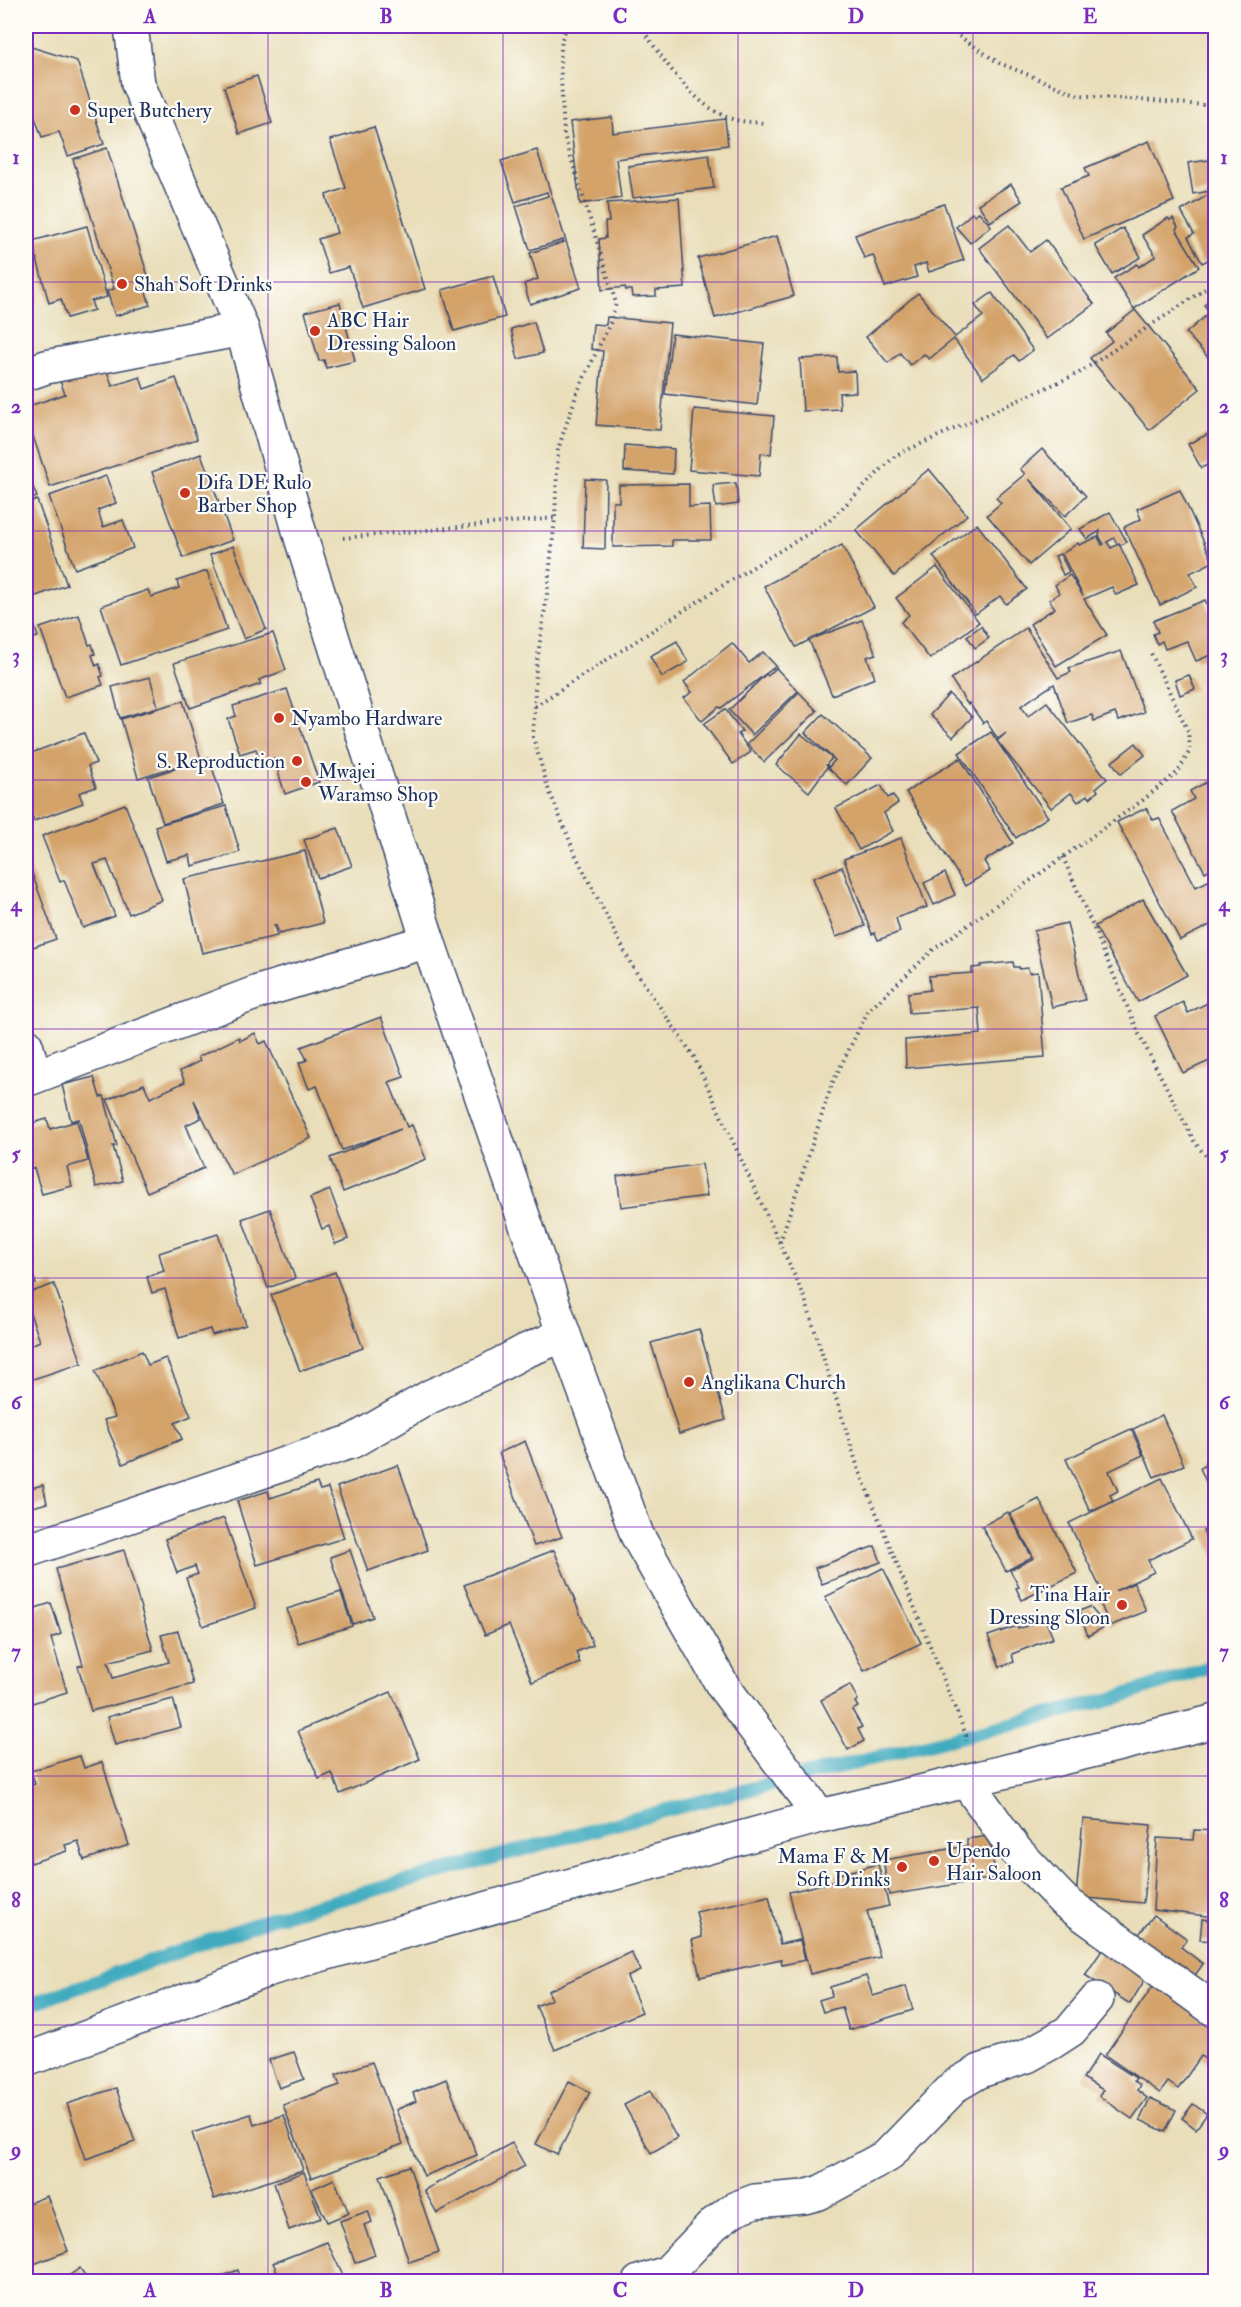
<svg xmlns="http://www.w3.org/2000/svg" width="1241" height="2307" viewBox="0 0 1241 2307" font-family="'IM FELL Double Pica',serif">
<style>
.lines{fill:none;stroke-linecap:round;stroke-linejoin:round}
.stream{stroke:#40abbf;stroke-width:14}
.building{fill:#d4a36b}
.minor-casing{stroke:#3a496c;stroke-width:36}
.path{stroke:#3a496c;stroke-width:4;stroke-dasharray:1.5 4.5;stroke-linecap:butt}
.minor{stroke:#fff;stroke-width:33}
.grid{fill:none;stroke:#7b2cbf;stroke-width:1.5;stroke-opacity:0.55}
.poi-dot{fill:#c8321e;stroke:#fdfcf7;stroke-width:2}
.labels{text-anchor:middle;stroke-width:4.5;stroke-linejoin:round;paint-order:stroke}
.poi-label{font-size:20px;fill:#1b2f5e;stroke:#fdfcf7;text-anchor:start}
.neatline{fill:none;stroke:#7b2cbf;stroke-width:2}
.grid-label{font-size:20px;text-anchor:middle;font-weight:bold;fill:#7b2cbf}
</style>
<rect width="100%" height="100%" fill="#fdfcf7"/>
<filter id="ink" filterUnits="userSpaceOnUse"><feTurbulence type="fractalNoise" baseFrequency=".0167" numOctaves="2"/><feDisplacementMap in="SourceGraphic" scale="12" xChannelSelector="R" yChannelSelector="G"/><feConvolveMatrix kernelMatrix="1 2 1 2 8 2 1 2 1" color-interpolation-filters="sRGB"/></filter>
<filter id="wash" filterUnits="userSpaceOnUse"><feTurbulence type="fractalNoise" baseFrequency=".008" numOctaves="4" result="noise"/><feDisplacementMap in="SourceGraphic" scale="24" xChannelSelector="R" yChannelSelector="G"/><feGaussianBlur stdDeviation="1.35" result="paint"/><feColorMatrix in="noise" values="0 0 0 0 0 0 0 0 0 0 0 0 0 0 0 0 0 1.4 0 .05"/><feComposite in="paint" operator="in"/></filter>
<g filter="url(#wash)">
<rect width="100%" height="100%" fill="#e9deb9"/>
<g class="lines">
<!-- stream -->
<polyline class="stream" points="26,2006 275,1917 667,1810 1119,1697 1216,1665"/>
</g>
<g id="blocks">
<!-- building -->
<g class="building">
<polygon points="28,46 77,61 104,144 68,156 59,132 42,137 28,98 26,103 26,53"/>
<polygon points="257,76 272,123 239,134 224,87"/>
<polygon points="612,117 613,133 725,119 728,145 616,159 621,198 580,204 570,122"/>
<polygon points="374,127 425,289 363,308 349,267 329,273 318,239 337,233 326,195 346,188 330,140"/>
<polygon points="1149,141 1174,201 1084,239 1061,187 1089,176 1085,168"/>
<polygon points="107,148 150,282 144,285 150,305 115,316 107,291 114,289 73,159"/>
<polygon points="537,150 581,288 530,304 524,284 538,279 530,253 564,242 563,240 530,250 516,206 548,196 547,192 515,202 501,161"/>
<polygon points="709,155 714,188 633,198 628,166"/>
<polygon points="1216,159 1216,190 1193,194 1188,163"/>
<polygon points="1011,184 1022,201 990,222 978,204"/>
<polygon points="1208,195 1211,200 1216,198 1216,256 1202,263 1188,237 1194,234 1181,211"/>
<polygon points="679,198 685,288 656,290 656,296 632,297 631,290 626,290 625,287 602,290 599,239 606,238 605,222 609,222 607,203"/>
<polygon points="944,204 964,260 929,272 926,263 914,267 917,277 885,287 873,255 864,258 855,235"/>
<polygon points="979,212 991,226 970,243 956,227 972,213 974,215"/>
<polygon points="1168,218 1170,220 1173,218 1178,227 1176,229 1199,267 1134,309 1114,278 1137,264 1139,267 1156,256 1142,235"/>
<polygon points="1009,225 1030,252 1046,240 1094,304 1047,339 979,248"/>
<polygon points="87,226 107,297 91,301 94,310 67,318 61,299 49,303 32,241"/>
<polygon points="1123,228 1141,257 1112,274 1095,245"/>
<polygon points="777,236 794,296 715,318 698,258"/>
<polygon points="26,270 34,300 26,303"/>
<polygon points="493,276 505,317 454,331 442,290"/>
<polygon points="918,293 955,337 983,316 975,305 992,293 1033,350 1019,361 1014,355 983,378 954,339 929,359 924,354 910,365 900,353 888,363 866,337"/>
<polygon points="1216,295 1216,366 1186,333 1210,312 1204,305"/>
<polygon points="340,303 355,361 326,368 324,360 319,361 305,312"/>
<polygon points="1135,310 1200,389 1149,430 1090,358 1112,341 1106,333"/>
<polygon points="607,317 670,323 660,430 596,425 603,351 591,349 593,324 606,325"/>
<polygon points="534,322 543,353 518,359 511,329"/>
<polygon points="672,334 764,344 757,405 665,394"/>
<polygon points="837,357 838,372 855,371 856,392 839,393 840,409 803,411 800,359"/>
<polygon points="105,365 112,386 140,377 144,389 176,378 197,439 50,487 26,415 26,407 65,394 60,381"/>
<polygon points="694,409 774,416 771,454 761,453 759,476 689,470"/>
<polygon points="1216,430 1216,461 1201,468 1188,444"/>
<polygon points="625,445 674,449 673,474 624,471"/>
<polygon points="1042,449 1086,496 1065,516 1029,479 1071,529 1029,565 987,515 1001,503 996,498 1025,474 1020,469"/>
<polygon points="201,454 233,540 183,558 152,472"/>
<polygon points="929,469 967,515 894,576 856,530"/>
<polygon points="106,476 116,503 98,510 103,527 123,520 133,548 75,569 49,496"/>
<polygon points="30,479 37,497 27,500 26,480"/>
<polygon points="585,479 606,480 605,549 583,548"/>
<polygon points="736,483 738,504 716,507 713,485"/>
<polygon points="689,484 689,507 710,506 711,540 672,540 672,546 613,547 613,502 619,502 619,485"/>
<polygon points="1180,490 1213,562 1190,573 1197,587 1160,605 1124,527 1141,519 1137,509"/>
<polygon points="37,500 67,585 33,597 31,591 26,593 26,504"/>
<polygon points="1110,512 1127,542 1121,545 1119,543 1117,544 1114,538 1107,542 1111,548 1119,544 1139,585 1116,595 1112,587 1084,599 1107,635 1056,666 1030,624 1055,608 1049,600 1059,593 1055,585 1070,575 1083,596 1062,554 1078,543 1079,545 1098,537 1102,545 1104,544 1099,536 1100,531 1087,539 1080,529"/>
<polygon points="977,524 1027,589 1006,604 1000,596 976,614 933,556"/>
<polygon points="842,545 874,607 796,647 764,586"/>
<polygon points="233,546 266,629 244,639 210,555"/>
<polygon points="1060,554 1069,572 1063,575 1055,556"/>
<polygon points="937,567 979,622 930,659 901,622 909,615 896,598"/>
<polygon points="207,571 227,630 121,665 101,606 148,590 151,597 179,588 177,581"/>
<polygon points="1205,600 1216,627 1216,653 1196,661 1187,641 1165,649 1162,641 1157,644 1153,634 1158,632 1153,621"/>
<polygon points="27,603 38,637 26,640 26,604"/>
<polygon points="79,615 89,645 92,644 95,654 92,655 96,666 99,664 103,676 100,677 103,685 65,697 40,628"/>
<polygon points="862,620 876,654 867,657 875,678 832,695 809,640"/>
<polygon points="981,626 989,638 975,648 967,636"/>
<polygon points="1026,628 1058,678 1071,672 1069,668 1121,651 1144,712 1119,721 1115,713 1094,721 1092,715 1068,723 1054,684 1021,706 1028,716 1047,702 1107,779 1096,788 1098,791 1090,798 1087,795 1078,802 1071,793 1051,808 997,741 1006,733 998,739 986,721 983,723 969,703 968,705 951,679"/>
<polygon points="273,633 286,670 259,680 261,684 190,708 174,663"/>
<polygon points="677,641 688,662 662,677 650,656"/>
<polygon points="732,643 749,663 763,652 776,666 721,708 719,707 702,721 684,698 692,692 684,682"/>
<polygon points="776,668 798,691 752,735 729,710 766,674 768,676"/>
<polygon points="1189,675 1195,689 1180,695 1175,680"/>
<polygon points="150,677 158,707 120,718 112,687"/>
<polygon points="287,689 319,782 285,794 274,759 260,764 256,749 240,754 228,719 236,716 233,706"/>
<polygon points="799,692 817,711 764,762 747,744"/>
<polygon points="949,694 972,717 953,737 930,715"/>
<polygon points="183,701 201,759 138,778 121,719"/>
<polygon points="725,709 742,731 738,734 751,752 733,764 704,724"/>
<polygon points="823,714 872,758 847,785 828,768 835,760 805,733"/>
<polygon points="991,732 1048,817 1016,838 959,753"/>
<polygon points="84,733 96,763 88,766 96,787 79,793 83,803 34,821 26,798 26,755"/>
<polygon points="801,734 832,758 826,765 828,766 809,792 776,765"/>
<polygon points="1136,743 1145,755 1121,774 1112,762"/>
<polygon points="209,758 224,804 163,823 148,777"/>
<polygon points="960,758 1013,843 984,861 990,871 965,886 906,792"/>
<polygon points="1216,777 1216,866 1205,872 1172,811 1194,799 1190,791"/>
<polygon points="881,785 888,798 893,795 898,803 884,813 893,831 859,850 836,808"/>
<polygon points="125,804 162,900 129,914 107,860 94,864 115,916 83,928 64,880 60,882 42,836"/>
<polygon points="26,805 32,822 26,824"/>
<polygon points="226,806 240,852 192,866 190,855 166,861 155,826"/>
<polygon points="1146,808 1153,820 1159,818 1196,887 1216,877 1216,922 1180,940 1117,822"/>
<polygon points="338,828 352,866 318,878 304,840"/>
<polygon points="901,838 927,907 896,918 900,932 878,940 875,933 872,934 844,859"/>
<polygon points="305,851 323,923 279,934 276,925 274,925 277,936 202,953 184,879"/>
<polygon points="26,857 56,939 33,947 26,926"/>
<polygon points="842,867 865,926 836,937 813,878"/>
<polygon points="945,873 955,895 934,905 924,883"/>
<polygon points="1143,899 1187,975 1138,1002 1095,926"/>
<polygon points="1067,923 1085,1000 1052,1007 1034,931"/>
<polygon points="1013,962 1014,967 1019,967 1019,969 1028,968 1029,973 1038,972 1045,1057 906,1068 905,1040 981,1034 979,1008 909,1013 908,993 930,990 929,976 972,973 972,968 981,967 981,965"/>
<polygon points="1215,999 1216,1058 1183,1073 1155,1016 1183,1002 1188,1013"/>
<polygon points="381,1017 404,1077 389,1082 407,1127 412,1125 426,1159 343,1192 330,1158 401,1129 342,1150 317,1086 309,1089 299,1063 307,1060 301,1047"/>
<polygon points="255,1033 260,1044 266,1041 311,1138 232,1175 194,1100 201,1118 186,1125 204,1168 147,1192 107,1100 144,1084 150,1098 185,1082 180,1071 200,1061 198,1057 239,1037 240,1041"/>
<polygon points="94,1077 100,1097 104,1096 117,1146 113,1146 123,1181 96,1187 79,1119 71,1121 62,1085"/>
<polygon points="47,1119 50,1129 77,1121 88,1161 67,1167 72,1186 42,1194 34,1168 30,1169 26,1153 26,1125"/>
<polygon points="702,1164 707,1196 621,1207 617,1176"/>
<polygon points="330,1190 348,1239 335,1244 329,1226 322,1229 310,1198"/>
<polygon points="270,1209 295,1278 268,1288 242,1219"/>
<polygon points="218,1234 246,1325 212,1335 210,1329 179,1338 165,1289 152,1293 147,1277 164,1271 159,1253"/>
<polygon points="26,1254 36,1284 26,1287"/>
<polygon points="335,1272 363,1348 300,1371 271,1295"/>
<polygon points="54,1284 82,1363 27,1381 26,1347 40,1341 26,1302 26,1294"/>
<polygon points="699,1329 726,1420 679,1434 651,1343"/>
<polygon points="142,1351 148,1365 166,1358 191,1416 175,1423 182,1439 123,1464 104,1420 115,1417 95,1371"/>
<polygon points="1162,1415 1184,1465 1154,1477 1133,1429"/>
<polygon points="1131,1429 1143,1455 1109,1471 1118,1491 1110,1495 1113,1501 1090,1511 1066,1459"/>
<polygon points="525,1441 562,1537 534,1546 499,1453"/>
<polygon points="1216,1461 1216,1491 1211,1493 1200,1468"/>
<polygon points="398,1465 428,1550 368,1571 337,1487"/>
<polygon points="1162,1478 1192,1539 1148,1560 1154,1572 1115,1591 1134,1583 1146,1611 1110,1626 1098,1598 1104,1596 1069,1523"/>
<polygon points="317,1483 320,1490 328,1488 344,1538 257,1565 237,1501 268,1491 270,1498"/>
<polygon points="43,1485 47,1503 26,1509 26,1489"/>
<polygon points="1039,1499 1077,1573 1022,1600 1016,1588 1019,1587 1010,1570 1034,1558 1010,1514"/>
<polygon points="1008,1512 1032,1557 1006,1571 982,1526"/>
<polygon points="224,1518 256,1608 203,1626 186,1578 198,1574 195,1566 177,1573 165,1539"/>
<polygon points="1216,1526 1216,1560 1203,1531"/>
<polygon points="875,1546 881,1562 822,1584 815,1568"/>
<polygon points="124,1550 153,1650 108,1662 113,1678 169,1662 161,1635 178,1631 193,1684 91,1711 78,1666 83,1665 56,1569"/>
<polygon points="350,1550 373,1617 353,1624 330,1557"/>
<polygon points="554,1550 593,1645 576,1652 580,1663 532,1682 509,1625 485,1635 464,1585"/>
<polygon points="883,1568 921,1643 864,1671 825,1597"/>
<polygon points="341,1592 352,1626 298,1643 287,1609"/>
<polygon points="51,1603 61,1634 51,1638 67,1692 26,1705 26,1611"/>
<polygon points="1090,1607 1106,1626 1088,1636 1079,1611"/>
<polygon points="1045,1619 1053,1638 1012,1654 1014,1662 1000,1667 988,1636 1017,1626 1018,1629"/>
<polygon points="850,1685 858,1700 855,1702 858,1707 852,1710 862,1727 858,1729 864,1741 848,1750 821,1700"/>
<polygon points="391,1692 420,1759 340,1794 332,1773 319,1779 298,1731"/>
<polygon points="173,1699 181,1727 115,1745 107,1717"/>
<polygon points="80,1756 84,1768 102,1762 129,1845 84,1860 78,1841 65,1845 67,1851 31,1863 26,1845 26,1787 35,1784 31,1771"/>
<polygon points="1083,1819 1151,1825 1143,1903 1076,1897"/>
<polygon points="1194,1830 1216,1831 1216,1917 1153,1910 1157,1838 1193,1840"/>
<polygon points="989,1836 996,1878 889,1895 883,1860 967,1846 967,1839"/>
<polygon points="878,1864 889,1906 867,1911 880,1957 810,1974 789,1892 836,1881 835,1875"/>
<polygon points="769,1896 780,1944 800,1940 805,1960 782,1965 781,1959 700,1977 692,1940 702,1937 696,1912"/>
<polygon points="1154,1915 1187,1939 1181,1947 1203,1964 1191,1981 1135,1939"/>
<polygon points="1202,1919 1216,1921 1216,1941 1200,1940"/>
<polygon points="1107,1943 1150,1971 1130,2004 1085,1975"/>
<polygon points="631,1952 640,1971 627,1977 642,2012 555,2050 536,2006 552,1999 548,1991"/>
<polygon points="866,1976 873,1996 906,1986 913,2010 849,2030 842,2007 823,2012 819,2000 832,1996 830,1987"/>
<polygon points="1155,1983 1216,2029 1216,2068 1201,2056 1178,2089 1168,2082 1160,2093 1105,2055"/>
<polygon points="294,2052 304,2079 279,2088 269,2060"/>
<polygon points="1099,2054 1136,2078 1134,2081 1140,2085 1137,2090 1147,2098 1132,2119 1099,2096 1103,2090 1083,2078"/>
<polygon points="372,2062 403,2144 311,2178 283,2105 340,2085 336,2075"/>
<polygon points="446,2079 477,2155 424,2176 396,2110 416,2101 413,2093"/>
<polygon points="569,2081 590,2092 557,2155 536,2144"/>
<polygon points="116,2088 135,2142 86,2159 67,2104"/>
<polygon points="650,2091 677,2138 651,2153 624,2105"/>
<polygon points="1150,2098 1176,2110 1165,2132 1140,2120"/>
<polygon points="1193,2104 1207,2114 1196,2129 1182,2118"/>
<polygon points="251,2114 254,2125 284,2115 303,2170 214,2199 192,2133"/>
<polygon points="512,2143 525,2166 437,2213 424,2190"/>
<polygon points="409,2166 439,2252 409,2262 380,2176"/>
<polygon points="304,2172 321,2218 289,2230 274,2183"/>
<polygon points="334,2179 349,2213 327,2222 312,2189"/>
<polygon points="47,2196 68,2251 26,2267 26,2204"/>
<polygon points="368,2211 372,2222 364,2225 375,2255 355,2263 340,2221"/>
<polygon points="327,2242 346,2282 282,2282 273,2263"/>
<polygon points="80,2268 89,2282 60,2282"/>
<polygon points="238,2270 242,2282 210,2282 210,2281"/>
</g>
</g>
</g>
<g filter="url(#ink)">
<use href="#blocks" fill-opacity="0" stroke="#3a496c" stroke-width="1.5"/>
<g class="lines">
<defs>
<g id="minor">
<polyline points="131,26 138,84 242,329 302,541 428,941 564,1335 637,1535 723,1686 820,1816"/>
<polyline points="26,374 46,367 242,329"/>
<polyline points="26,1045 35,1076"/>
<polyline points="26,1080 258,992 428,941"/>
<polyline points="26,1551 353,1441 431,1396 484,1373 525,1351 564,1335"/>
<polyline points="966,1781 1016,1851 1064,1901 1216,2011"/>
<polyline points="26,2060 273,1968 820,1816 1216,1721"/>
<polyline points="639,2282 667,2273 714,2224 734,2209 755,2201 804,2197 819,2193 887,2156 956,2085 980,2071 1027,2056 1054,2041 1071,2030 1097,1999"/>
</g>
</defs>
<!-- minor casing -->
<use href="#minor" class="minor-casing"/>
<!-- path -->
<g class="path">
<polyline points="567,26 562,39 560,59 564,135 616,303 611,321 577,393 558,449 555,518 547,595 536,668 533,737 548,788 576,856 632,966 694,1057 804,1296 857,1465 966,1735 966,1741"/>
<path d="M640,26c22,31 53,81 92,93 10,3 22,3 33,4"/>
<polyline points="944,26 999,63 1078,95 1216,106"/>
<polyline points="343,538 555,518"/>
<polyline points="535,706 725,584 829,521 896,455 1079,373 1216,282"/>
<polyline points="1063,857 1139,1034 1195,1143 1216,1168"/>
<polyline points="780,1242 832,1084 868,1011 933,950 1143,800 1178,772 1190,750 1188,731 1150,651"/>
</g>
<!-- minor -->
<use href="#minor" class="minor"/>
</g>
</g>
<!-- grid -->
<path class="grid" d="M268,26v2256M503,26v2256M738,26v2256M973,26v2256M26,282h1190M26,531h1190M26,780h1190M26,1029h1190M26,1278h1190M26,1527h1190M26,1776h1190M26,2025h1190"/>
<!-- markers -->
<g class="poi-dot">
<circle cx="75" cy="110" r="6"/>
<circle cx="122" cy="284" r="6"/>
<circle cx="315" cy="331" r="6"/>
<circle cx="185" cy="493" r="6"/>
<circle cx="279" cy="718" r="6"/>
<circle cx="297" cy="761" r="6"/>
<circle cx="306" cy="782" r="6"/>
<circle cx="689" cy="1382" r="6"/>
<circle cx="1122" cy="1605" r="6"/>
<circle cx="934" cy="1861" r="6"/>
<circle cx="902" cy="1867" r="6"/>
</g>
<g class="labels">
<!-- poi labels -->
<g class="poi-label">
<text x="87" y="117">Super Butchery</text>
<text x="134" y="291">Shah Soft Drinks</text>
<text x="327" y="327">ABC Hair<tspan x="327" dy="23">Dressing Saloon</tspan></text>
<text x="197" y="489">Difa DE Rulo<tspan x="197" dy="23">Barber Shop</tspan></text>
<text x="291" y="725">Nyambo Hardware</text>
<text x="285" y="768" text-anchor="end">S. Reproduction</text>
<text x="318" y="778">Mwajei<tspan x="318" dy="23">Waramso Shop</tspan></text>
<text x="701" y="1389">Anglikana Church</text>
<text x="1110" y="1601" text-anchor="end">Tina Hair<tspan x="1110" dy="23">Dressing Sloon</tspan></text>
<text x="946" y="1857">Upendo<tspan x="946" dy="23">Hair Saloon</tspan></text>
<text x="890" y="1863" text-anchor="end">Mama F &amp; M<tspan x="890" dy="23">Soft Drinks</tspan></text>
</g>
</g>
<!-- margin -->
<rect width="1241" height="2307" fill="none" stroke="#fdfcf7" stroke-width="66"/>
<rect x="33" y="33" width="1175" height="2241" class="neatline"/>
<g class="grid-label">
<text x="150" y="23">A</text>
<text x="386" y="23">B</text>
<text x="620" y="23">C</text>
<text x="856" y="23">D</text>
<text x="1090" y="23">E</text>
<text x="16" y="164">1</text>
<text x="1224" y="164">1</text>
<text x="16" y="413">2</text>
<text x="1224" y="413">2</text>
<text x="16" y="662">3</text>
<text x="1224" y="662">3</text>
<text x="16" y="911">4</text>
<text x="1224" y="911">4</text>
<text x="16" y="1160">5</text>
<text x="1224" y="1160">5</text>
<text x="16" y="1409">6</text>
<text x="1224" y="1409">6</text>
<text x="16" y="1658">7</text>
<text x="1224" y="1658">7</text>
<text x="16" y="1907">8</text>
<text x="1224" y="1907">8</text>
<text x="16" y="2156">9</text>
<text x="1224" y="2156">9</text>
<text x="150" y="2297">A</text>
<text x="386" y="2297">B</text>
<text x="620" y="2297">C</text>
<text x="856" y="2297">D</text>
<text x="1090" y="2297">E</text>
</g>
</svg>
